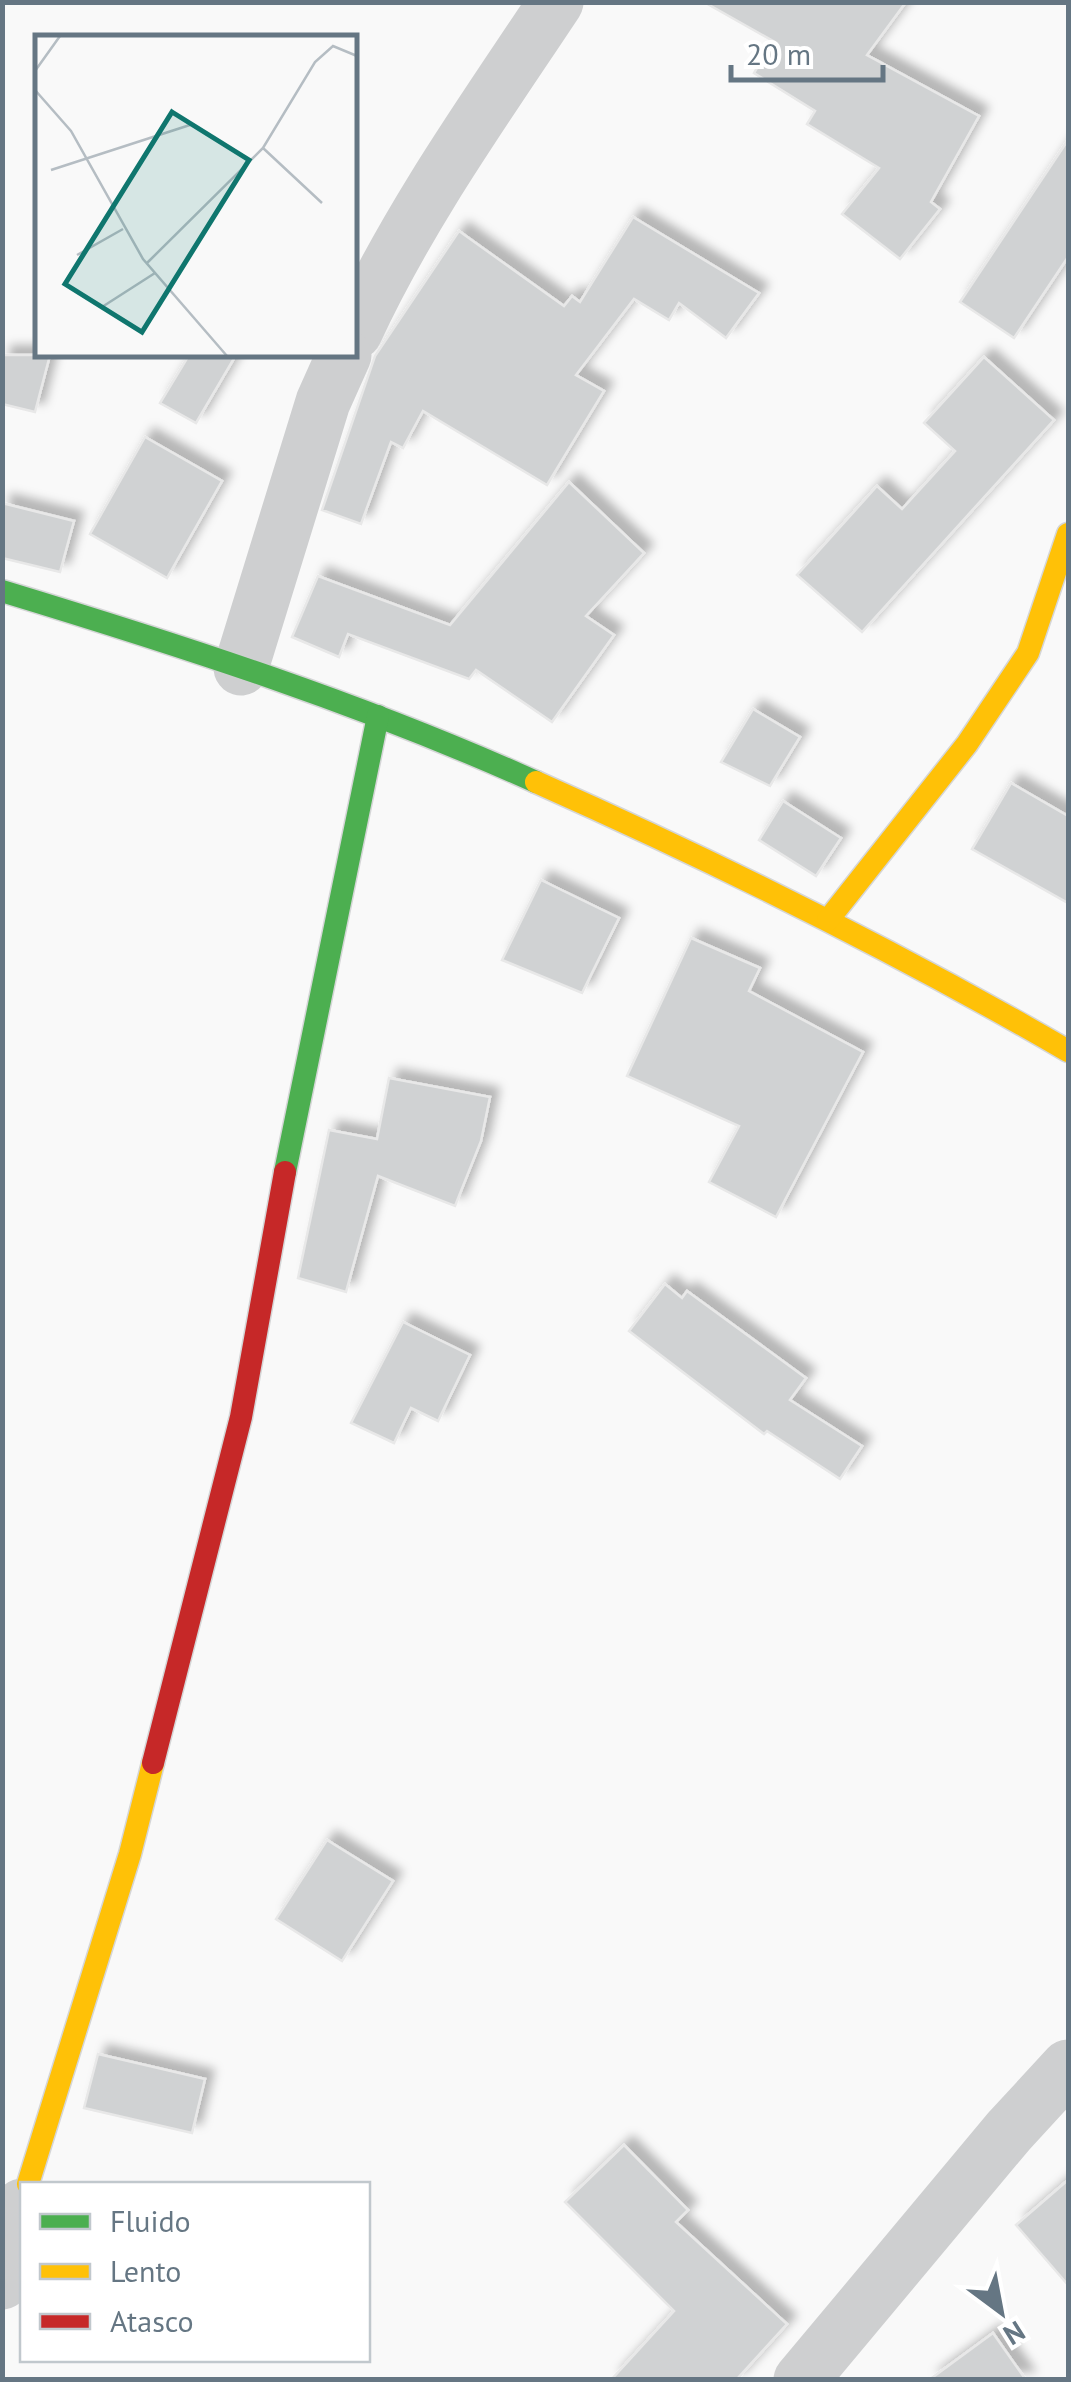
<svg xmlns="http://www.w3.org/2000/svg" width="1071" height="2382" viewBox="0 0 1071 2382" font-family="'PT Sans',sans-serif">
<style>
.building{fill:#d0d2d3;stroke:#e8e8e8;stroke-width:2.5;filter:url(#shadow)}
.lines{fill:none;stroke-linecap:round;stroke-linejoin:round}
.fast-casing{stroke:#d5d6d7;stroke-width:25}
.slow-casing{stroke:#d5d6d7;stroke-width:25}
.jam-casing{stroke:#d5d6d7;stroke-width:25}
.street{stroke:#cecfd0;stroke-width:55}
.fast{stroke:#4caf50;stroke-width:22}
.slow{stroke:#ffc107;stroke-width:22}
.jam{stroke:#c62828;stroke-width:22}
.inset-road{fill:none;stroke:#b5bdc3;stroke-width:2.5}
.view{fill:#0f766e;fill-opacity:0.15;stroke:#0f766e;stroke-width:5}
.inset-edge{fill:none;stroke:#657683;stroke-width:5}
</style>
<defs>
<filter id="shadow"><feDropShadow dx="9" dy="-9" stdDeviation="5" flood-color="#0004"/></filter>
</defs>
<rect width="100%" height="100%" fill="#f9f9f9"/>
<!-- building -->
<g class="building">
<polygon points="704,2 906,2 867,55 979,116 931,202 940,209 900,259 842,214 879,168 807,124 815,111 754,73 773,41"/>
<polygon points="1068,140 1068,257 1014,338 960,302"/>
<polygon points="633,217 759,293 726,338 679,303 669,320 634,299 576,375 604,391 547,485 423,411 403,448 391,442 361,524 322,510 375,356 459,231 564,306 572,296 580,302"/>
<polygon points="2,355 50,355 35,412 2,404"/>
<polygon points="189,355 236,355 196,423 160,403"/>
<polygon points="984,357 1054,420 862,632 797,575 877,486 902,509 955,451 924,423"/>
<polygon points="145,437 222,481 167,578 90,534"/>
<polygon points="569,482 644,553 586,616 614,635 552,722 476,670 469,679 348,634 339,657 292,637 318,576 450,625"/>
<polygon points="2,503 74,521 60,572 2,558"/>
<polygon points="753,709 800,737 770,786 721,762"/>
<polygon points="1011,783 1068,816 1068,903 972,849"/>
<polygon points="783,801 841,838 816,876 759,840"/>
<polygon points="541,880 619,918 582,993 502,960"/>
<polygon points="691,938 760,968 749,991 863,1052 776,1217 709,1182 739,1126 627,1076"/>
<polygon points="389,1078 490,1097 481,1141 455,1206 378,1176 346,1292 298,1278 329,1130 377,1139"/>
<polygon points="665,1284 682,1298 687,1291 806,1378 790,1400 862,1446 840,1479 767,1431 764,1434 629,1331"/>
<polygon points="403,1322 470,1355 438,1421 411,1408 394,1443 351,1423"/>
<polygon points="327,1840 393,1881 342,1961 276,1919"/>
<polygon points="98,2054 205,2079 192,2133 84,2108"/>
<polygon points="624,2145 688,2210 676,2222 787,2324 736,2380 611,2380 674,2311 565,2202"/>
<polygon points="1068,2180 1068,2285 1016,2225"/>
<polygon points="993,2333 1026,2380 929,2380"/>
</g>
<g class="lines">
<defs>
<g id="fast">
<path d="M2,591c181,55 361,113 534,191"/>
<polyline points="285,1172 378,716"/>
</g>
<g id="slow">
<path d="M536,782c182,81 360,169 532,269"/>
<polyline points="828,920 967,744 1028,653 1068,534"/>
<polyline points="28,2184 130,1854 153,1763"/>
</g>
<polyline id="jam" points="153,1763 241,1417 285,1172"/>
</defs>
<!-- fast casing -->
<use href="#fast" class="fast-casing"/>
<!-- slow casing -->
<use href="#slow" class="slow-casing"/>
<!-- jam casing -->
<use href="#jam" class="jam-casing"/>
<!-- street -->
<g class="street">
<path d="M355,332c54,-117 130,-223 201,-330"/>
<polyline points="241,668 323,402 344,355"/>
<polyline points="2,2282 22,2206"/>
<polyline points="801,2380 1009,2131 1068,2067"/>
</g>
<!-- fast -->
<use href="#fast" class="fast"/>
<!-- slow -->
<use href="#slow" class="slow"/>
<!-- jam -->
<use href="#jam" class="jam"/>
</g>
<!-- overview -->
<g transform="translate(35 35)">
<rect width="322" height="322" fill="#f9f9f9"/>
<path class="inset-road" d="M0,36l25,-35M0,55l36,41 72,128 84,97M228,113l59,55M16,135l142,-46M42,220l46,-26M112,228l116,-115 52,-86 18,-16 24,10M67,272l53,-34"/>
<path class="view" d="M137,77l77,48 -107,172 -77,-48z"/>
<rect width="322" height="322" class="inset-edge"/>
</g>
<!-- border -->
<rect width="1071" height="2382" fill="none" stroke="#657683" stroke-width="10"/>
<!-- legend -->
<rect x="20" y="2182" width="350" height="180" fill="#ffffff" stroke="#c1c8cd" stroke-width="2.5"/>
<rect x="40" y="2214" width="50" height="15" fill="#4caf50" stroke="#c1c8cd" stroke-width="2.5"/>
<text x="110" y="2232" font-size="30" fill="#657683">Fluido</text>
<rect x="40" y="2264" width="50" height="15" fill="#ffc107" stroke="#c1c8cd" stroke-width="2.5"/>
<text x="110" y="2282" font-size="30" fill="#657683">Lento</text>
<rect x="40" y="2314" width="50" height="15" fill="#c62828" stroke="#c1c8cd" stroke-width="2.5"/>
<text x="110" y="2332" font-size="30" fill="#657683">Atasco</text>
<!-- north arrow -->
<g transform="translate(1001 2312) rotate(148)" stroke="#ffffff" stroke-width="8" paint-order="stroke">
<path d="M0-8L18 38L0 25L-18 38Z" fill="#657683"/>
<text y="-15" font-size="28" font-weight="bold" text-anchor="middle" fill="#657683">N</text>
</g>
<!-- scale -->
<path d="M731 65v15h152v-15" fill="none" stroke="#657683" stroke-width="5"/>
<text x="746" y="65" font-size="30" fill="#657683" stroke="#ffffff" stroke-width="8" paint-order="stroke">20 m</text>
</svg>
